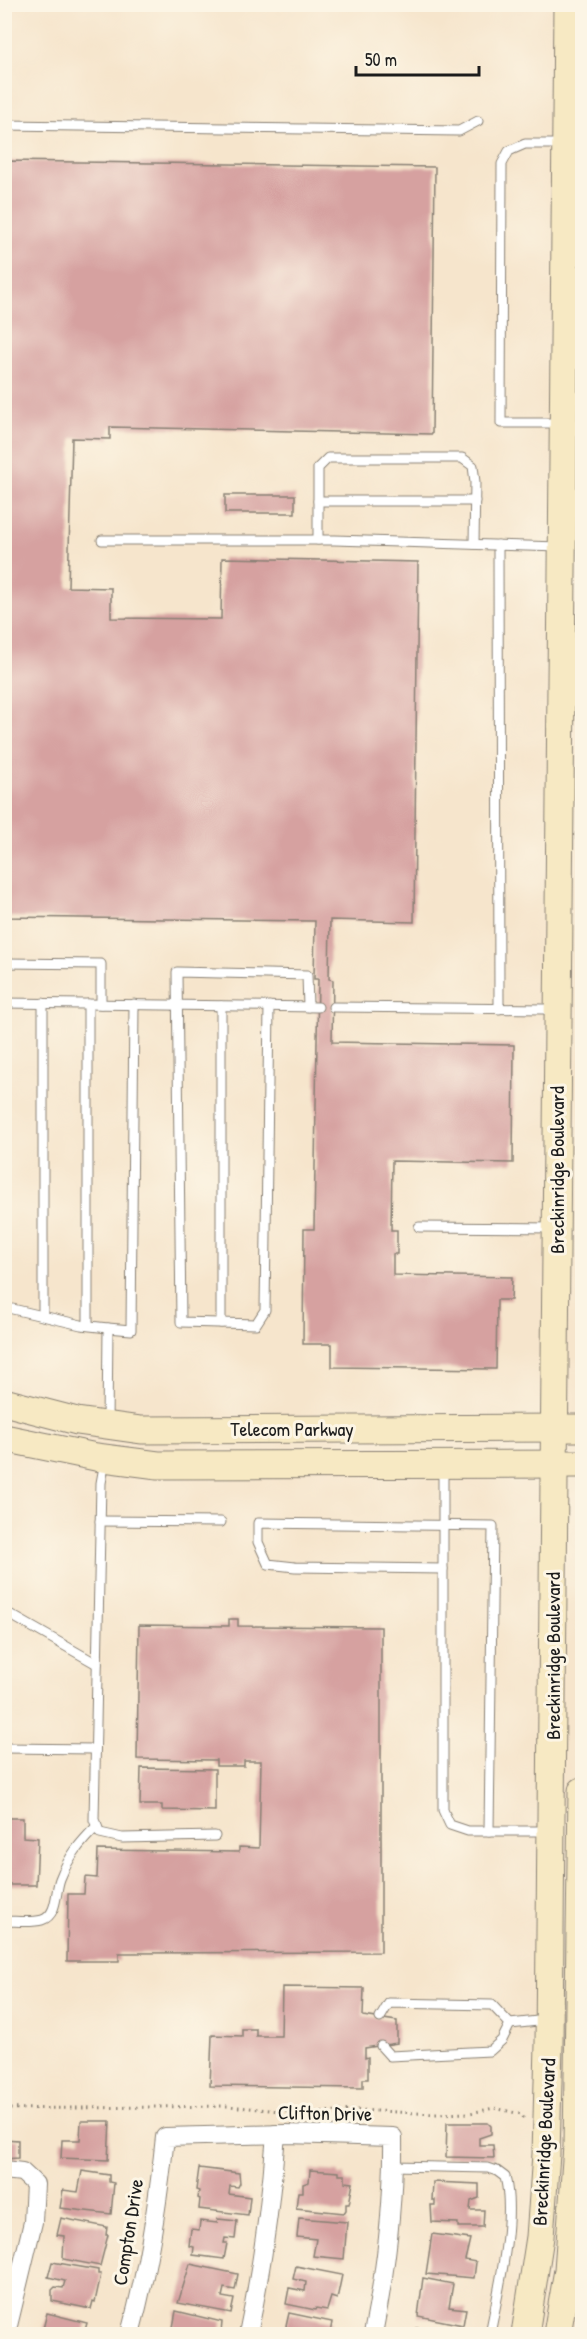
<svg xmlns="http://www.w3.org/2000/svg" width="587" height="2339" viewBox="0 0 587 2339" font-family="'Patrick Hand',sans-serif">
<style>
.building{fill:#d6a1a0}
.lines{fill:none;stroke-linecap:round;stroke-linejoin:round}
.lane-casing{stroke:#898074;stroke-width:11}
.street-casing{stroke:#898074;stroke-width:20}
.secondary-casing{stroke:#898074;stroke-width:29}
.path{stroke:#898074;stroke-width:3;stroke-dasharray:1.5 4.5;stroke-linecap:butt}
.lane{stroke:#fff;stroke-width:9}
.street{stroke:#fff;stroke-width:18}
.secondary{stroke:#f7e9c3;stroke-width:27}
.labels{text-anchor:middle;stroke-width:6;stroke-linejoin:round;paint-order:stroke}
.street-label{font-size:20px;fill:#1c1c1c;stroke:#fcf5e5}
</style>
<rect width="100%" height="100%" fill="#fcf5e5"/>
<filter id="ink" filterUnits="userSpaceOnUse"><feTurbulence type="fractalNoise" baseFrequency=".0167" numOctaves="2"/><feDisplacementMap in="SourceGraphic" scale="12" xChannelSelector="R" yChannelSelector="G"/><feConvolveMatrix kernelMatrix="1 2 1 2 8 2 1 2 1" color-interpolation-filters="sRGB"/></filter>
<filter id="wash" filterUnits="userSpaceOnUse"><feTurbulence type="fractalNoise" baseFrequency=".008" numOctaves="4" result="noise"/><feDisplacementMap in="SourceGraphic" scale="24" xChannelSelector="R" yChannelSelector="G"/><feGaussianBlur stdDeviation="1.35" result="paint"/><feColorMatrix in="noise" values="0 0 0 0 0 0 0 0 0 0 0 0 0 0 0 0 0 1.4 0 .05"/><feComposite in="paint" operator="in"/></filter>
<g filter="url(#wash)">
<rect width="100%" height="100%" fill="#f6e5cc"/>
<g id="blocks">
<!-- building -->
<g class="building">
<polygon points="4,161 435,167 432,434 110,427 110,439 72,438 68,587 111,588 111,618 221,619 222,558 418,562 414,922 330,920 329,979 333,980 332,1042 514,1045 513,1163 392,1161 391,1230 397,1230 397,1254 393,1254 393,1275 512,1277 511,1300 497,1300 496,1369 332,1367 332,1344 303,1344 304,1229 314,1229 318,979 314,979 315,921 4,917"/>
<rect x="225" y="495" width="70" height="18"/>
<polygon points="229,1619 238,1619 238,1626 381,1627 381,1952 119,1953 119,1961 67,1961 68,1894 84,1894 85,1877 97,1878 98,1850 239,1852 239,1847 259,1848 261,1761 244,1761 244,1766 216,1766 216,1760 137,1759 139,1625 229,1626"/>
<polygon points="141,1768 215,1769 215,1811 162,1810 162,1805 140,1805"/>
<polygon points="4,1818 23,1818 23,1837 38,1838 36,1885 4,1885"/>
<polygon points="282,1987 364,1988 363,2016 397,2021 397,2043 365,2048 365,2058 368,2057 368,2079 363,2079 363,2088 210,2086 212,2035 242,2036 242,2029 256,2029 256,2036 281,2036"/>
<polygon points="81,2121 110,2121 108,2160 61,2158 62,2140 80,2140"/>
<polygon points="447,2123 488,2123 491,2126 491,2134 479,2138 479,2145 493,2145 494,2158 446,2157"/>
<polygon points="4,2139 18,2140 18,2158 4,2159"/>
<polygon points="199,2168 239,2173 240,2183 238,2187 230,2186 229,2194 250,2197 248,2215 199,2209 200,2199 198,2198 199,2191 196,2190"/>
<polygon points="310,2170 339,2172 339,2175 345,2175 345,2182 353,2183 349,2204 346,2204 346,2210 344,2213 296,2208 298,2192 303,2192 303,2184 309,2182"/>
<polygon points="82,2171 109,2175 109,2182 114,2183 111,2214 60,2208 63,2190 78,2192"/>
<polygon points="433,2182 479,2184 479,2198 471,2201 470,2210 484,2210 483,2227 458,2227 458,2223 432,2222 431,2205 435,2205 435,2200 432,2200"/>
<polygon points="4,2184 8,2185 6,2199 4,2199"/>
<polygon points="61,2218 107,2227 106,2235 108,2235 100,2266 63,2259 64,2236 57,2235"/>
<polygon points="299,2218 347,2222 344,2259 313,2256 316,2239 297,2237"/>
<polygon points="218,2219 237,2221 235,2239 225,2238 224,2243 227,2243 224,2259 193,2255 194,2247 189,2246 191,2229 199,2230 200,2221 217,2223"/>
<polygon points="432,2234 470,2239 465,2260 476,2262 474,2278 426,2274"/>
<polygon points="52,2262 98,2270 98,2274 101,2274 95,2302 93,2301 91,2309 52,2301 52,2290 55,2287 63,2288 65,2281 48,2277"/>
<polygon points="190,2264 238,2274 235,2290 224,2288 222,2297 234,2299 231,2313 178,2303"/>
<polygon points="296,2266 342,2275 337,2299 331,2297 327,2310 316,2308 315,2310 286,2304 289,2288 305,2291 306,2282 293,2279"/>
<polygon points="423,2278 453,2284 449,2307 466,2309 463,2325 418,2316"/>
<polygon points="176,2311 222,2322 221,2333 174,2334 172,2333"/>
<polygon points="47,2313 87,2323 84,2334 42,2333"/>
<polygon points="289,2313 332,2322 330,2334 291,2334 291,2332 285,2331"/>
<polygon points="416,2328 450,2333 449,2334 415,2334"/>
</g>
</g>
</g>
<g filter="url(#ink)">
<use href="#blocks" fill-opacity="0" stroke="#898074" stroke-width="1.5"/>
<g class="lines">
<defs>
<g id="lane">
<polyline points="4,125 459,131 478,121"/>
<polyline points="561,423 501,423 502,164 509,151 525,144 562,144"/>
<polyline points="318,501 475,501"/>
<polyline points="102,540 335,540 560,547"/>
<polyline points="318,540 318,468 328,458 462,458 473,466 475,482 474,544"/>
<polyline points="498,545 499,1009"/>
<polyline points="4,963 101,964 101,1004"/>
<polyline points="4,1003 318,1007"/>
<polyline points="221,1006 221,1323"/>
<polyline points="269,1006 265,1310 256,1324 181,1322 177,972 307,975 308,1007"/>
<polyline points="333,1007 544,1009 556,1013"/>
<polyline points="419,1227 554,1228"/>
<polyline points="4,1307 81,1325 108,1328 107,1423"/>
<polyline points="43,1316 43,1003"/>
<polyline points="88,1325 88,1004"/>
<polyline points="108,1328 131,1330 134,1004"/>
<polyline points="105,1461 101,1483 94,1820 100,1833 122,1838 215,1836"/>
<polyline points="443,1467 443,1810 450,1825 468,1831 550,1831"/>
<polyline points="100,1521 221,1522"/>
<polyline points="443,1569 295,1567 268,1564 258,1542 258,1523 493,1526 489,1831"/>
<polyline points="4,1611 97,1664"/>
<polyline points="4,1748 95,1749"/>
<path d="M4,1921c12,0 28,2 38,-1 16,-5 13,-28 18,-41 9,-23 20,-36 37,-53"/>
<polyline points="380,2018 389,2003 492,2005 510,2024 502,2040 490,2051 390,2056 381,2046"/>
<polyline points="510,2024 547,2020"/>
<path d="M393,2166l95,2 9,3 8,6c11,41 -7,115 -15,157"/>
</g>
<g id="street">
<polyline points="4,2170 22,2172 35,2184 33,2222 6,2334"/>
<path d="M130,2334c18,-65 28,-130 35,-197l121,-3 107,3c1,67 -7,132 -20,197"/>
<path d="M248,2334c14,-66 23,-132 28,-200"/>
</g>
<g id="secondary">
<polyline points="4,1402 77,1421 141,1430 582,1428"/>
<polyline points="4,1438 96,1457 158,1465 582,1464"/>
<polyline points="525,2334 540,2237 546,2154 549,2045 567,4"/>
<polyline points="557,2334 568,2270 577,2146 582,1791"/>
</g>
</defs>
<!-- lane casing -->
<use href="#lane" class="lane-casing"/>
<!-- street casing -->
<use href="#street" class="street-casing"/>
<!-- secondary casing -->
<use href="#secondary" class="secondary-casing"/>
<!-- path -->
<polyline class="path" points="4,2109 228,2106 301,2113 358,2110 435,2114 470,2113 494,2108 521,2114 525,2120"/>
<!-- lane -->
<use href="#lane" class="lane"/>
<!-- street -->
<use href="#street" class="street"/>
<!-- secondary -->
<use href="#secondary" class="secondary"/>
</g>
</g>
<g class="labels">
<!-- street labels -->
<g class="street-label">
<text transform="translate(557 1170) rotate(-90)" y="7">Breckinridge Boulevard</text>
<text x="292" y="1436">Telecom Parkway</text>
<text transform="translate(553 1656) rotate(-90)" y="7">Breckinridge Boulevard</text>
<text transform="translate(325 2113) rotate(1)" y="7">Clifton Drive</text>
<text transform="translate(544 2142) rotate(-87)" y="7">Breckinridge Boulevard</text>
<text transform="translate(128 2232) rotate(-81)" y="7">Compton Drive</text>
</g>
</g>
<!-- margin -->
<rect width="587" height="2339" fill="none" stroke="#fcf5e5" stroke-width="24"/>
<!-- scale -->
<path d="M356 66v9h123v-9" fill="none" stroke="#1c1c1c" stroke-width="3"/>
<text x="365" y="66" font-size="18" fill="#1c1c1c" stroke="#fcf5e5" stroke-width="4.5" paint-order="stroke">50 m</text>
</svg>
